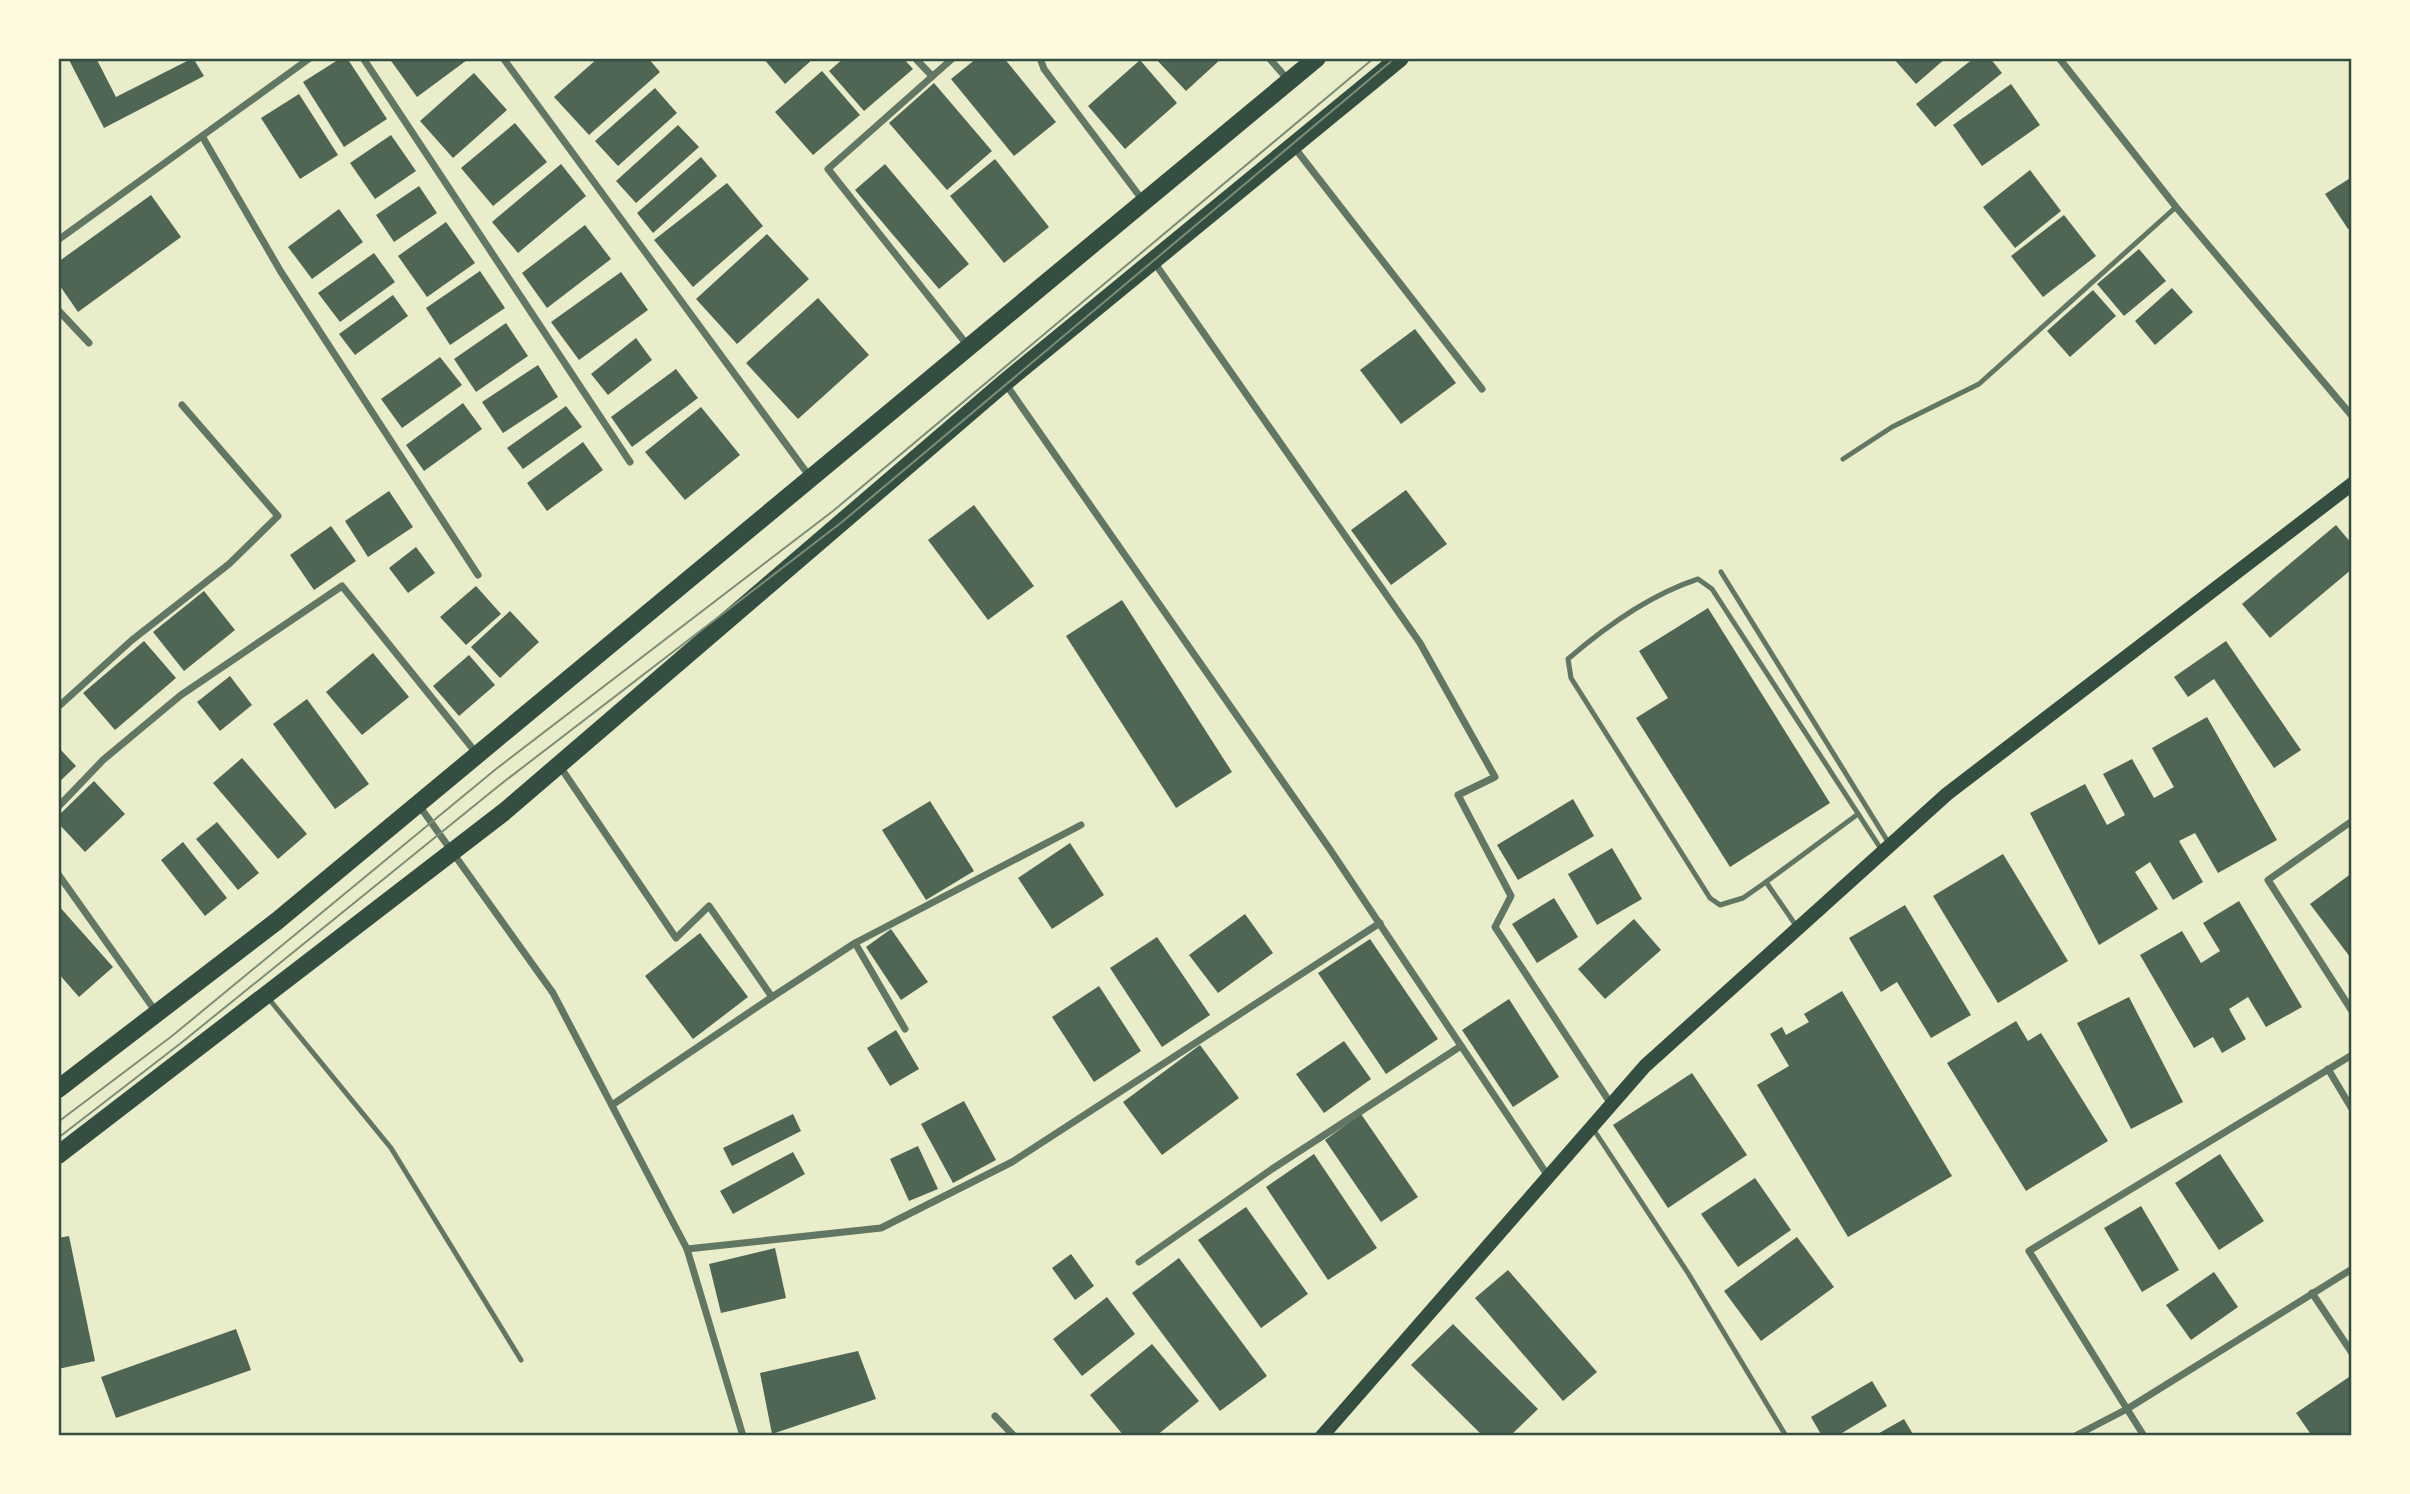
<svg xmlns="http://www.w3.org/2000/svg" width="2410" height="1494" viewBox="0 0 2410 1494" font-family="Quicksand,sans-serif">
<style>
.building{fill:#4f6655}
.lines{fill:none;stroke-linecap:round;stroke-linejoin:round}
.service{stroke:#617663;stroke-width:5}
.minor{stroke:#617663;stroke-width:7}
.secondary{stroke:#344e41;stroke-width:14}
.primary{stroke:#344e41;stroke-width:18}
.tram{stroke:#7c8e77;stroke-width:2}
.neatline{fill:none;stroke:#344e41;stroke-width:2.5}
</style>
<rect width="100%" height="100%" fill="#e9edc9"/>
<!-- building -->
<g class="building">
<polygon points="68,58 96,58 116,97 193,58 204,76 104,128"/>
<polygon points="341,58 347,58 387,119 344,147 303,82"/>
<polygon points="389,58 465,58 467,60 417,97"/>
<polygon points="598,58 648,58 660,72 589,135 554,97"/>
<polygon points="763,58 814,58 785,84"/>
<polygon points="844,58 903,58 913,69 864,111 829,71"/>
<polygon points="977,58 1004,58 1056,122 1014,156 951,79"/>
<polygon points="1155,58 1222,58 1186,91"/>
<polygon points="1893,58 1946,58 1916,84"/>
<polygon points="1974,58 1990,58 2002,73 1935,127 1916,104"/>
<polygon points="1140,60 1177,103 1125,149 1088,106"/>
<polygon points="822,71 860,115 813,155 775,112"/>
<polygon points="474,73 507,110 453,158 420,121"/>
<polygon points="934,83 992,151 947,190 889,123"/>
<polygon points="2011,84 2040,125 1982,166 1953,125"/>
<polygon points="655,88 677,113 618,166 595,141"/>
<polygon points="299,94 338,155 300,179 261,118"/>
<polygon points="515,123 547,162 493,206 461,168"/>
<polygon points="678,125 699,147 636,203 616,181"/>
<polygon points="391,135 416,171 375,199 350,163"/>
<polygon points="701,157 717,176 653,233 637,213"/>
<polygon points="995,159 1049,227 1004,263 950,196"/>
<polygon points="561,164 586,196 518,253 492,222"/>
<polygon points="885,164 969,264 939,289 855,190"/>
<polygon points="2030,170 2061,211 2015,248 1983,207"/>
<polygon points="2352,177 2352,226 2348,229 2325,194"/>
<polygon points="727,183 763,226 693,287 654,240"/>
<polygon points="419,186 437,213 394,242 376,215"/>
<polygon points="151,195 181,237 78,312 58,283 58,262"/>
<polygon points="339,209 363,242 312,279 288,247"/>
<polygon points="2064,215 2096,256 2043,297 2011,256"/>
<polygon points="446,222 475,263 427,297 398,256"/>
<polygon points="585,225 611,259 547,308 522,273"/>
<polygon points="767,234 809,279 737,344 696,299"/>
<polygon points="2139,249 2166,281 2124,316 2097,284"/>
<polygon points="374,253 395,282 340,322 318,293"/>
<polygon points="480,271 505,308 450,345 426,308"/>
<polygon points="621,272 648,310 579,360 551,322"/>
<polygon points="2172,288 2193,312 2155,345 2135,321"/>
<polygon points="2093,290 2116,316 2070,357 2047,331"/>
<polygon points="393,295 408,316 355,355 339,334"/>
<polygon points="818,298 869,355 798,419 746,363"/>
<polygon points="506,323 528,356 476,392 454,359"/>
<polygon points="1415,329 1456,383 1401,424 1360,370"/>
<polygon points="636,338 652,360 608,395 591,374"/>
<polygon points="440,357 462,385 402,428 381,399"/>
<polygon points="538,365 558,397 503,433 482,402"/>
<polygon points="676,369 698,398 632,447 611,417"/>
<polygon points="463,403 482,429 424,471 406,445"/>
<polygon points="566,406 582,427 523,469 507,448"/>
<polygon points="701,407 740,455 685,500 645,452"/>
<polygon points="583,442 603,470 547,511 527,483"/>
<polygon points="1406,490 1447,544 1391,585 1351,530"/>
<polygon points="389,491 413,527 368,557 345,521"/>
<polygon points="974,505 1034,586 988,620 928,540"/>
<polygon points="2336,525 2352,544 2352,569 2270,638 2242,604"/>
<polygon points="331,526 356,561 314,590 290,555"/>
<polygon points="416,547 435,573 408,593 389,568"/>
<polygon points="476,586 501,614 466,645 440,617"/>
<polygon points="204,591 235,630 184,671 153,632"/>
<polygon points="1122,600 1232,772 1176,808 1066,636"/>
<polygon points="1708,608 1830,803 1730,867 1636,718 1668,698 1639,651"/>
<polygon points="510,611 539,642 500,678 471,647"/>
<polygon points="144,641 176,678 115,730 83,693"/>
<polygon points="2226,641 2301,750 2274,768 2214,679 2188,697 2174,677"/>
<polygon points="373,653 409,697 362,735 326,692"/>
<polygon points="469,655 495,685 459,716 433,686"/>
<polygon points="230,676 252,705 220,731 197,702"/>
<polygon points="307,699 369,784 335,809 273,724"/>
<polygon points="2207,717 2277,840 2218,873 2195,833 2179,841 2203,882 2173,900 2150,862 2135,872 2158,909 2099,945 2030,813 2085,784 2107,825 2125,815 2103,774 2132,759 2154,798 2174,787 2152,748"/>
<polygon points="58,747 76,766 58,783"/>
<polygon points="242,758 307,834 278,859 213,783"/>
<polygon points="94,781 125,814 85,852 58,823 58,816"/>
<polygon points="1573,799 1594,836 1518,880 1497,845"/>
<polygon points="930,801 974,871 926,900 882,830"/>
<polygon points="217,822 259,873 238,890 196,839"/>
<polygon points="183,842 227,898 205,916 161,860"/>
<polygon points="1070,843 1104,895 1052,929 1018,878"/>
<polygon points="1612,848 1642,899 1597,925 1568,874"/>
<polygon points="2003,854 2068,961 1998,1003 1933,896"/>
<polygon points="2352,873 2352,956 2350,957 2310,904"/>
<polygon points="1554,898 1578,937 1537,963 1512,924"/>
<polygon points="2239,901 2302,1007 2266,1027 2248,997 2229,1009 2246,1039 2222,1053 2213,1037 2194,1048 2140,955 2182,931 2201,963 2220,951 2203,923"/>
<polygon points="58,905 113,967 79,997 58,973"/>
<polygon points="1905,905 1971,1015 1931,1038 1897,982 1881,992 1849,938"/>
<polygon points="1245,914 1273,953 1218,993 1189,955"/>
<polygon points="1634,919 1661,950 1605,999 1578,969"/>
<polygon points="891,929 928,982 901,1000 866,947"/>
<polygon points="700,933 748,997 693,1039 645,976"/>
<polygon points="1157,937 1210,1015 1162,1047 1110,968"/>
<polygon points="1370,939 1438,1039 1386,1074 1318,973"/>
<polygon points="1099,986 1141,1051 1094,1082 1052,1017"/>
<polygon points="1842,991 1952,1176 1848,1237 1757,1085 1789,1066 1770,1034 1782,1027 1786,1035 1809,1022 1804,1014"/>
<polygon points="2129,997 2183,1102 2131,1129 2077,1023"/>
<polygon points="1509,999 1559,1077 1513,1107 1462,1030"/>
<polygon points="2016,1021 2028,1041 2041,1033 2108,1141 2026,1191 1947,1063"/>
<polygon points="896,1030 919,1069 890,1086 867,1048"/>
<polygon points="1344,1041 1371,1079 1324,1113 1296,1074"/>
<polygon points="1200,1045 1239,1098 1162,1155 1123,1102"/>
<polygon points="1692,1073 1747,1155 1668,1208 1613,1125"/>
<polygon points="964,1101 996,1160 953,1183 921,1124"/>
<polygon points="793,1114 801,1131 732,1166 723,1148"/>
<polygon points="1361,1114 1418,1197 1381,1222 1325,1140"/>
<polygon points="918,1146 938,1189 909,1201 890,1159"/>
<polygon points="793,1152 805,1174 733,1214 720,1191"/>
<polygon points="1314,1154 1377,1248 1328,1280 1266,1187"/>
<polygon points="2220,1154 2264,1221 2219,1250 2175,1183"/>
<polygon points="1755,1178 1791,1230 1738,1267 1701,1214"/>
<polygon points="2141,1206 2179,1270 2142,1292 2104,1228"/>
<polygon points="1246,1207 1308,1294 1261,1328 1198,1240"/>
<polygon points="69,1236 95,1361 58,1369 58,1238"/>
<polygon points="1797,1237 1834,1287 1761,1341 1724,1291"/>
<polygon points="775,1248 786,1298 721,1313 709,1264"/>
<polygon points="1071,1254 1094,1286 1075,1300 1052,1268"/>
<polygon points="1179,1258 1267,1376 1220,1411 1132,1293"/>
<polygon points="1508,1270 1597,1372 1563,1401 1475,1298"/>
<polygon points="2214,1272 2238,1307 2191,1340 2166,1305"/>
<polygon points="1107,1297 1135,1334 1082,1376 1053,1339"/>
<polygon points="1453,1324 1538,1409 1510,1436 1483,1436 1411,1365"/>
<polygon points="236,1329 251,1370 116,1418 101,1377"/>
<polygon points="1152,1344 1199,1401 1156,1436 1124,1436 1090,1395"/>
<polygon points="858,1351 876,1399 772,1434 760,1373"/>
<polygon points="2352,1375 2352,1436 2312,1436 2296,1413"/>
<polygon points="1872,1381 1887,1406 1837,1436 1822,1436 1811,1417"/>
<polygon points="1904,1419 1914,1436 1874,1436"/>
</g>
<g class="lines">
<!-- service -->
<g class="service">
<polyline points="1843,459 1892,427 1979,384 2176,207"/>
<polyline points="1721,572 1890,845"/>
<polyline points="1766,882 1858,814"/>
<path d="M1797,927l-31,-45 -23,16 -23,7 -10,-7 -139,-220 -3,-19c37,-32 84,-65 130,-80l14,10 169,260"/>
<polyline points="269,999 391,1148 521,1360"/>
<polyline points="1592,1127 1688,1273 1786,1436"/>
</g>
<!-- minor -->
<g class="minor">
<polyline points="363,58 630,462"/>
<polyline points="503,58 810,477"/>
<polyline points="915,58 932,76"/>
<polyline points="953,58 828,169 968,346"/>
<polyline points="1040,58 1044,69 1144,202"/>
<polyline points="1269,58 1289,81"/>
<polyline points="2059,58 2176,207 2352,416"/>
<polyline points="202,136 281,272 478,575"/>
<polyline points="1294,147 1482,389"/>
<polyline points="58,240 310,58"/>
<polyline points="1154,262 1420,643 1495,777 1458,795 1511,896 1495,927 1611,1104"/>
<polyline points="58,310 89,343"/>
<polyline points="1005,383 1329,848 1548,1176"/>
<polyline points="58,707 132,640 229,564 278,516 182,405"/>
<polyline points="559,765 676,938 709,906 772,997 855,943 1081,825"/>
<polyline points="418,804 553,993 687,1249 743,1436"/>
<polyline points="58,807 103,760 181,695 342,586 477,754"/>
<polyline points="2352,821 2268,880 2352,1011"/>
<polyline points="58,874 156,1012"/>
<polyline points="855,943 905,1029"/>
<polyline points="2352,1055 2029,1251 2127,1409 2352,1269"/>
<polyline points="2328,1069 2352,1109"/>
<polyline points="612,1105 772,997"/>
<polyline points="687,1249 881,1228 1012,1162 1380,923"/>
<polyline points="1139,1262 1272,1169 1461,1046"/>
<polyline points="2312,1293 2352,1353"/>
<polyline points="995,1416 1014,1436"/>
<polyline points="2075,1436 2127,1409 2144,1436"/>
</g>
<!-- secondary -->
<polyline class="secondary" points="1322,1436 1645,1066 1947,794 2352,484"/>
<!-- primary -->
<g class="primary">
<polyline points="58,1089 277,921 1317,58"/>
<polyline points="58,1155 504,812 1004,383 1400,58"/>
</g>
<!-- tram -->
<g class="tram">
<polyline points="58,1122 172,1036 496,769 833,511 1374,58"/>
<polyline points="58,1138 181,1043 501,784 842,522 1395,58"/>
</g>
</g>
<!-- border -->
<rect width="2410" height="1494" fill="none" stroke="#fefae0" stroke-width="119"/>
<rect x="60" y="60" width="2290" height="1374" class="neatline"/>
</svg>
